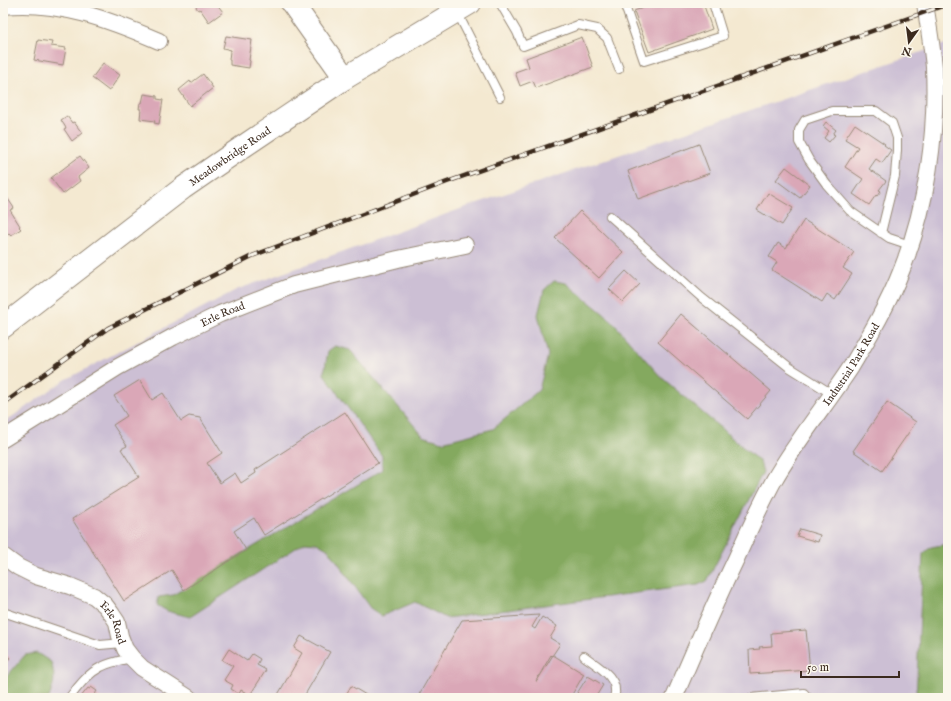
<svg xmlns="http://www.w3.org/2000/svg" width="951" height="701" viewBox="0 0 951 701" font-family="'IM FELL English',serif">
<style>
.industrial{fill:#ccbfd4;fill-rule:evenodd}
.forest{fill:#84a95e;stroke:#606a3e}
.building{fill:#daa7b7}
.lines{fill:none;stroke-linecap:round;stroke-linejoin:round}
.lane-casing{stroke:#988a78;stroke-width:10}
.street-casing{stroke:#988a78;stroke-width:18}
.secondary-casing{stroke:#988a78;stroke-width:24}
.lane{stroke:#fff;stroke-width:8}
.street{stroke:#fff;stroke-width:16}
.secondary{stroke:#fff;stroke-width:22}
.rail-casing{stroke:#3b2a1e;stroke-width:4.5}
.rail{stroke:#fbf7ec;stroke-width:3;stroke-dasharray:9;stroke-linecap:butt}
.labels{text-anchor:middle;stroke-width:4;stroke-linejoin:round;paint-order:stroke}
.street-label{font-size:11px;fill:#3b2a1e;stroke:#fbf7ec}
</style>
<rect width="100%" height="100%" fill="#fbf7ec"/>
<filter id="ink" filterUnits="userSpaceOnUse"><feTurbulence type="fractalNoise" baseFrequency=".025" numOctaves="2"/><feDisplacementMap in="SourceGraphic" scale="8" xChannelSelector="R" yChannelSelector="G"/><feConvolveMatrix kernelMatrix="1 2 1 2 8 2 1 2 1" color-interpolation-filters="sRGB"/></filter>
<filter id="wash" filterUnits="userSpaceOnUse"><feTurbulence type="fractalNoise" baseFrequency=".012" numOctaves="4" result="noise"/><feDisplacementMap in="SourceGraphic" scale="16" xChannelSelector="R" yChannelSelector="G"/><feGaussianBlur stdDeviation="0.9" result="paint"/><feColorMatrix in="noise" values="0 0 0 0 0 0 0 0 0 0 0 0 0 0 0 0 0 1.4 0 .05"/><feComposite in="paint" operator="in"/></filter>
<g filter="url(#wash)">
<rect width="100%" height="100%" fill="#f4e9d1"/>
<!-- industrial -->
<path class="industrial" d="M948,43v501l-17,3 -8,7 -7,144h-867l5,-15 -29,-28 -22,26v-258l62,-43 171,-90 230,-83zM566,283l43,35 51,58 -214,242 -31,-16 -33,14 -12,-8 -41,-58 -12,-7 -12,-1 -115,75 -31,-20 14,-2 209,-125 1,-14 -59,-82 26,-24 73,86 19,6 51,-13 46,-39 9,-35 -5,-17z"/>
<!-- forest -->
<g class="forest">
<polygon points="554,281 566,283 609,318 660,376 760,462 763,472 707,581 698,585 446,618 415,602 382,616 370,608 329,550 317,543 305,542 190,617 167,611 157,605 159,597 173,595 382,470 382,456 324,374 328,351 335,346 350,350 423,436 442,442 493,429 539,390 548,355 538,315 544,290"/>
<polygon points="948,544 948,698 916,698 923,554 931,547"/>
<path d="M37,653l14,9c5,16 3,21 -2,36h-46v-17l22,-26z"/>
</g>
<g id="blocks">
<!-- building -->
<g class="building">
<polygon points="196,3 216,3 223,12 209,22 200,9 198,10 196,7 197,5"/>
<polygon points="657,3 703,3 712,29 649,52 634,11"/>
<polygon points="226,36 252,40 249,60 250,61 249,68 230,65 230,60 229,60 230,51 231,51 231,50 223,48"/>
<polygon points="582,37 593,67 536,88 533,81 520,86 515,72 529,67 526,58"/>
<polygon points="38,40 52,42 51,46 66,48 63,65 34,60"/>
<polygon points="103,63 120,75 109,91 92,78"/>
<polygon points="203,74 213,88 190,106 179,90 190,81 191,83"/>
<polygon points="144,94 157,96 157,99 163,100 159,124 154,123 155,121 140,119 141,109 139,109 140,103 142,103"/>
<polygon points="67,116 72,123 74,122 82,133 72,141 64,129 66,128 61,120"/>
<polygon points="826,122 836,130 833,134 835,135 829,142 824,138 829,131 823,126"/>
<polygon points="855,124 885,144 884,145 891,150 882,163 876,159 869,169 886,181 879,190 881,191 877,196 876,195 869,205 853,194 863,179 845,167 858,147 845,139"/>
<polygon points="699,144 710,173 638,199 628,171"/>
<polygon points="80,156 89,168 78,177 80,181 63,194 51,178"/>
<polygon points="786,167 810,185 800,198 776,180"/>
<polygon points="768,193 793,208 782,225 757,210"/>
<polygon points="8,199 14,208 10,210 20,226 19,227 21,229 11,235 9,233 8,234 3,226 3,202"/>
<polygon points="580,211 623,252 599,278 555,238"/>
<polygon points="804,220 854,252 843,268 852,274 835,300 827,294 822,302 772,270 777,262 769,257 778,243 786,248"/>
<polygon points="626,271 640,284 623,302 609,289"/>
<polygon points="681,314 771,391 747,419 658,342"/>
<polygon points="140,380 152,400 163,393 181,421 189,416 200,418 222,453 207,463 220,483 235,473 241,483 256,473 255,470 345,412 378,463 264,535 254,518 234,531 246,550 184,590 172,570 124,601 72,519 139,477 121,449 127,446 113,425 127,416 114,396"/>
<polygon points="887,402 916,422 882,471 853,451"/>
<polygon points="800,529 820,535 818,542 797,536"/>
<polygon points="539,615 532,627 535,629 542,617 557,626 550,638 560,644 552,656 551,655 536,681 537,681 553,655 584,674 570,698 417,698 462,620"/>
<polygon points="806,630 810,670 750,674 749,650 760,649 759,647 772,646 771,633"/>
<polygon points="301,636 330,652 303,698 276,698 302,653 294,648"/>
<polygon points="229,649 247,661 252,654 260,659 257,665 266,670 250,695 241,690 239,694 231,689 233,685 224,680 233,666 222,660"/>
<polygon points="3,651 10,658 3,666"/>
<polygon points="588,676 603,685 595,698 574,698"/>
<polygon points="351,686 371,698 344,698"/>
<polygon points="91,687 97,691 95,694 101,698 80,698 88,688 90,689"/>
</g>
</g>
</g>
<g filter="url(#ink)">
<use href="#blocks" fill-opacity="0" stroke="#988a78" stroke-width="1"/>
<g class="lines">
<defs>
<g id="lane">
<polyline points="500,3 517,32 523,46 578,25 597,29 607,38 619,69"/>
<polyline points="624,3 644,61 723,36 713,3"/>
<polyline points="457,12 500,97"/>
<polyline points="610,216 702,298 789,367 832,394"/>
<polyline points="881,233 895,176 897,150 897,138 892,123 876,111 832,111 805,120 799,130 799,142 809,160 827,185 850,211 889,238 910,245"/>
<polyline points="3,612 100,645 123,643"/>
<path d="M584,656c13,10 37,22 30,42"/>
<path d="M69,698c9,-11 18,-24 32,-31 9,-5 21,-7 31,-9"/>
<polyline points="751,698 804,693 808,698"/>
</g>
<g id="street">
<path d="M3,6c54,-6 107,14 156,35"/>
<path id="s1" d="M3,439l115,-72 55,-30 47,-23 74,-29 104,-26 67,-14"/>
<path id="s2" d="M3,556l15,11 18,9 34,10 24,10 11,9 6,8 6,9 3,14 5,13 7,9 10,10 47,30"/>
<path id="s3" d="M674,698c20,-47 40,-93 62,-139 12,-27 24,-53 38,-79 23,-40 52,-75 77,-113 19,-32 38,-64 51,-98 25,-63 35,-134 32,-202 -2,-21 -6,-43 -9,-64"/>
</g>
<g id="secondary">
<polyline points="292,3 345,78"/>
<path id="s4" d="M3,327l180,-139 61,-42 101,-68 125,-75"/>
</g>
</defs>
<!-- lane casing -->
<use href="#lane" class="lane-casing"/>
<!-- street casing -->
<use href="#street" class="street-casing"/>
<!-- secondary casing -->
<use href="#secondary" class="secondary-casing"/>
<!-- lane -->
<use href="#lane" class="lane"/>
<!-- street -->
<use href="#street" class="street"/>
<!-- secondary -->
<use href="#secondary" class="secondary"/>
<defs>
<polyline id="rail" points="3,404 108,328 252,256 447,182 948,4"/>
</defs>
<!-- rail casing -->
<use href="#rail" class="rail-casing"/>
<!-- rail -->
<use href="#rail" class="rail"/>
</g>
</g>
<g class="labels">
<!-- street labels -->
<g class="street-label">
<text dy="4" stroke="none"><textPath href="#s4" startOffset="284">Meadowbridge Road</textPath></text>
<text dy="4" stroke="none"><textPath href="#s1" startOffset="253">Erle Road</textPath></text>
<text dy="4" stroke="none"><textPath href="#s3" startOffset="379">Industrial Park Road</textPath></text>
<text dy="4" stroke="none"><textPath href="#s2" startOffset="134">Erle Road</textPath></text>
</g>
</g>
<!-- margin -->
<rect width="951" height="701" fill="none" stroke="#fbf7ec" stroke-width="16"/>
<!-- north arrow -->
<g transform="translate(909 42) rotate(194)" stroke="#fbf7ec" stroke-width="3" paint-order="stroke">
<path d="M0-3L7 15L0 10L-7 15Z" fill="#3b2a1e"/>
<text y="-6" font-size="11" font-weight="bold" text-anchor="middle" fill="#3b2a1e">N</text>
</g>
<!-- scale -->
<path d="M801 671v6h98v-6" fill="none" stroke="#3b2a1e" stroke-width="2"/>
<text x="807" y="671" font-size="12" fill="#3b2a1e" stroke="#fbf7ec" stroke-width="3" paint-order="stroke">50 m</text>
</svg>
